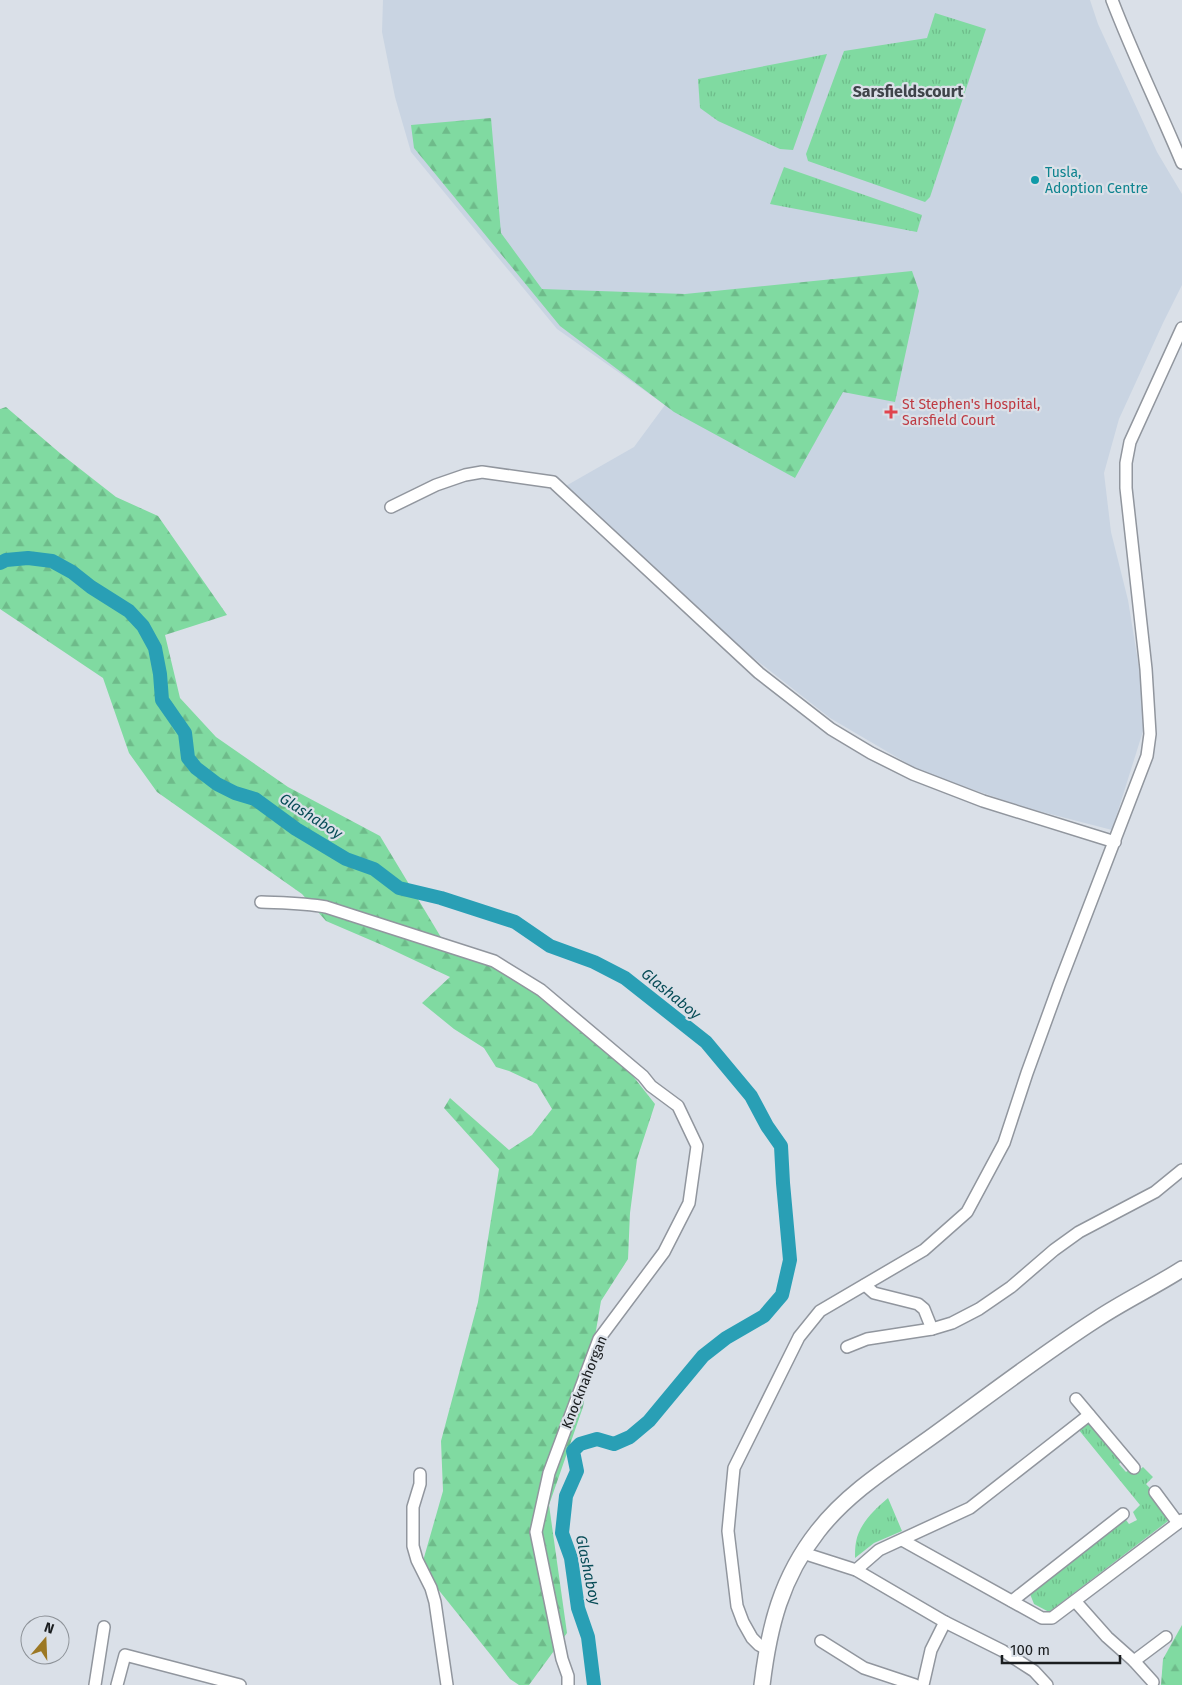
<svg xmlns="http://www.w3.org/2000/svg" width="1182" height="1685" viewBox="0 0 1182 1685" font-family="'Fira Sans',sans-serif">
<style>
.built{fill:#c9d4e2}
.grass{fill:url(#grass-tufts)}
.forest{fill:url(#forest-firs)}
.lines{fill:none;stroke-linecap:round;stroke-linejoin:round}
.river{stroke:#299fb5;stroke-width:14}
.minor-casing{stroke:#91969e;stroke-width:14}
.major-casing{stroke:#91969e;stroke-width:18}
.minor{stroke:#fff;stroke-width:11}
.major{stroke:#fff;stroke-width:15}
.culture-dot{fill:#0f9aa8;stroke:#dae0e8;stroke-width:2}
.health-dot{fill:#e0444e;stroke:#dae0e8;stroke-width:2}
.labels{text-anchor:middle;stroke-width:4.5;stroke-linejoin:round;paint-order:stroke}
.culture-label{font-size:14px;fill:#0d838f;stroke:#dae0e8;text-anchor:start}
.health-label{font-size:14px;fill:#be3a42;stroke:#dae0e8;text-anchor:start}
.street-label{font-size:14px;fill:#1a1d1f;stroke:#dae0e8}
.water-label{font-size:15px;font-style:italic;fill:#084c57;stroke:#dae0e8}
.quarter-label{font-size:16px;font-weight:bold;fill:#3f444a;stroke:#dae0e8}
</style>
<defs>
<pattern id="grass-tufts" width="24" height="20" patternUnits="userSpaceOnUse" patternTransform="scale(1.25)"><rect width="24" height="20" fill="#80daa1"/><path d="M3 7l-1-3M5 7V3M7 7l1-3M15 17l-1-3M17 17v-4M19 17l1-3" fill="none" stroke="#6ebb8a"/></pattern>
<pattern id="forest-firs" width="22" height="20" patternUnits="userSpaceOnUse" patternTransform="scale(1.25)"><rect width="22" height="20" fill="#80daa1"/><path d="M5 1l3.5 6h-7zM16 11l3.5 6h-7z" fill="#6ebb8a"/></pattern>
</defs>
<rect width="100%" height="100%" fill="#dae0e8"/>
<!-- built -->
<polygon class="built" points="383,0 1090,0 1098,24 1157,152 1182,194 1182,285 1163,323 1119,419 1104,473 1111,532 1128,600 1140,674 1144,728 1112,830 1027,808 922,772 830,718 732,641 564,487 634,447 665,405 557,329 411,152 395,97 382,32"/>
<!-- grass -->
<g class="grass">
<polygon points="935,13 986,29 930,197 925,202 808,161 806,154 844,51 927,38"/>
<polygon points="827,54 793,150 780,149 718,121 700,108 698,79"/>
<polygon points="784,167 922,215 917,232 770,204"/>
<polygon points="1091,1419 1124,1459 1119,1464 1126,1472 1132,1468 1138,1471 1143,1467 1153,1477 1146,1484 1172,1511 1172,1518 1049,1612 1034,1604 1030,1594 1123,1519 1126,1520 1129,1524 1137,1520 1133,1512 1140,1505 1078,1429"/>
<path d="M888,1498l14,33 -28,12 -19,15c0,-5 0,-11 1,-16 3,-18 19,-33 32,-44z"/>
</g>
<!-- forest -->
<g class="forest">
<polygon points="491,118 501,233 542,289 685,294 912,271 919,291 895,402 843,392 795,478 674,412 560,326 414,148 411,125"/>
<polygon points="6,407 61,454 116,497 158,516 227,615 165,635 180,698 216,737 288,787 380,836 442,939 510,965 621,1061 655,1104 637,1159 630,1213 628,1259 601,1301 583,1407 549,1505 567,1633 529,1685 519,1685 510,1679 421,1568 443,1491 441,1441 478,1302 499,1169 444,1108 450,1098 509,1150 532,1135 552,1109 537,1084 509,1071 496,1067 484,1048 454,1029 422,1003 450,977 382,945 326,921 302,894 157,792 129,753 103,678 0,609 0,409"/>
<polygon points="1182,1625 1182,1685 1161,1685 1163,1659"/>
</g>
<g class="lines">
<!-- river -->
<polyline class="river" points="0,563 6,560 28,558 52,561 72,572 91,587 129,611 143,626 155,648 160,674 162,700 185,733 188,758 196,768 217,784 235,793 255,799 296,829 346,859 374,869 399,888 441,898 515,922 550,946 594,962 625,978 706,1042 751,1096 767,1126 781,1146 783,1183 790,1260 782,1295 764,1316 726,1338 703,1356 649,1421 630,1437 614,1444 597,1439 580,1444 573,1451 577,1471 566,1496 562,1533 571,1558 578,1608 588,1637 594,1685"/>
<defs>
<g id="minor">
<path d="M1112,0c21,55 47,108 70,163"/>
<polyline points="391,507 436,485 465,475 482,472 553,482 759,673 831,729 871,753 913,774 983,801 1115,842"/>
<path d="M261,902c22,1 44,1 65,5l168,54 47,29 102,86 8,10 27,20 19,40 -8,57 -25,49 -65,87 -50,134 -13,59 26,127 6,17v9"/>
<polyline points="865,1285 874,1293 918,1304 924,1309 932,1329"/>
<polyline points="847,1347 867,1339 932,1329 952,1323 979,1309 1011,1287 1054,1250 1079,1232 1155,1192 1182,1170"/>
<polyline points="1076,1399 1134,1468"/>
<polyline points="420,1474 420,1484 413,1507 413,1546 417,1560 431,1588 435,1602 447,1685"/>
<polyline points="1155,1492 1178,1523"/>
<polyline points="902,1540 1042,1618 1052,1618 1182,1520"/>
<polyline points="803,1553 856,1570 945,1622 1003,1651 1034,1671 1047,1685"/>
<polyline points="856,1570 879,1550 970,1508 1089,1415"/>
<polyline points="1012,1601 1123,1514"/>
<polyline points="1075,1601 1107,1637 1134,1661 1153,1682"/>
<polyline points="821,1641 864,1668 915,1685"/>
<polyline points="766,1649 759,1645 752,1638 743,1622 737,1606 728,1531 734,1468 799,1337 820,1311 924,1250 967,1212 1004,1143 1027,1073 1059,985 1147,756 1150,734 1146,669 1126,488 1126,463 1130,442 1182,328"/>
<polyline points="1134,1661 1166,1637"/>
<polyline points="95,1685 104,1627"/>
<polyline points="117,1685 125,1655 240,1685"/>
<polyline points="923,1685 931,1650 945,1622"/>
</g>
<path id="major" d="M762,1685c7,-58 19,-107 56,-154 31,-40 76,-67 116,-96 54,-39 107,-80 163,-116 27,-18 57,-32 85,-50"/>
</defs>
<!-- minor casing -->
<use href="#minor" class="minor-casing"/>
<!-- major casing -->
<use href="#major" class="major-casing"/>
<!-- minor -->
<use href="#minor" class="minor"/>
<!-- major -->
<use href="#major" class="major"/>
</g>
<!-- markers -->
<circle class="culture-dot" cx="1035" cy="180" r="5"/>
<path class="health-dot" d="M888.5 404.5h5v5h5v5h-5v5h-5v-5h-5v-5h5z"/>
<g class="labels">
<!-- culture labels -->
<g class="culture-label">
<text x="1045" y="177">Tusla,<tspan x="1045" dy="16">Adoption Centre</tspan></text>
</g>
<!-- health labels -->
<g class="health-label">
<text x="902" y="409">St Stephen's Hospital,<tspan x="902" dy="16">Sarsfield Court</tspan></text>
</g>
<!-- street labels -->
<g class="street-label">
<text transform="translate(584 1382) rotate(-68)" y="5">Knocknahorgan</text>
</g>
<!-- water labels -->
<g class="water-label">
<text transform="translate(311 816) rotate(33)" y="5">Glashaboy</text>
<text transform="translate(671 994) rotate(39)" y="5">Glashaboy</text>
<text transform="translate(588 1570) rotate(78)" y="5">Glashaboy</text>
</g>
<!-- quarter labels -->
<g class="quarter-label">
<text x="908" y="97">Sarsfieldscourt</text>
</g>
</g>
<!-- north arrow -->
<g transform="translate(45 1640) rotate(19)"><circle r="24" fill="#dae0e8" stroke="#8d9298"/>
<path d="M0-4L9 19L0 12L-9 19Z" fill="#9c7823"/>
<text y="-8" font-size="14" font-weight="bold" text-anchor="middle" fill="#1a1d1f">N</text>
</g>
<!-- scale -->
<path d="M1002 1655v8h118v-8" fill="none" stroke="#1a1d1f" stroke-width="2.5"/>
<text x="1010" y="1655" font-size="15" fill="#1a1d1f" stroke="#dae0e8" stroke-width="4" paint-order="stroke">100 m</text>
</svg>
